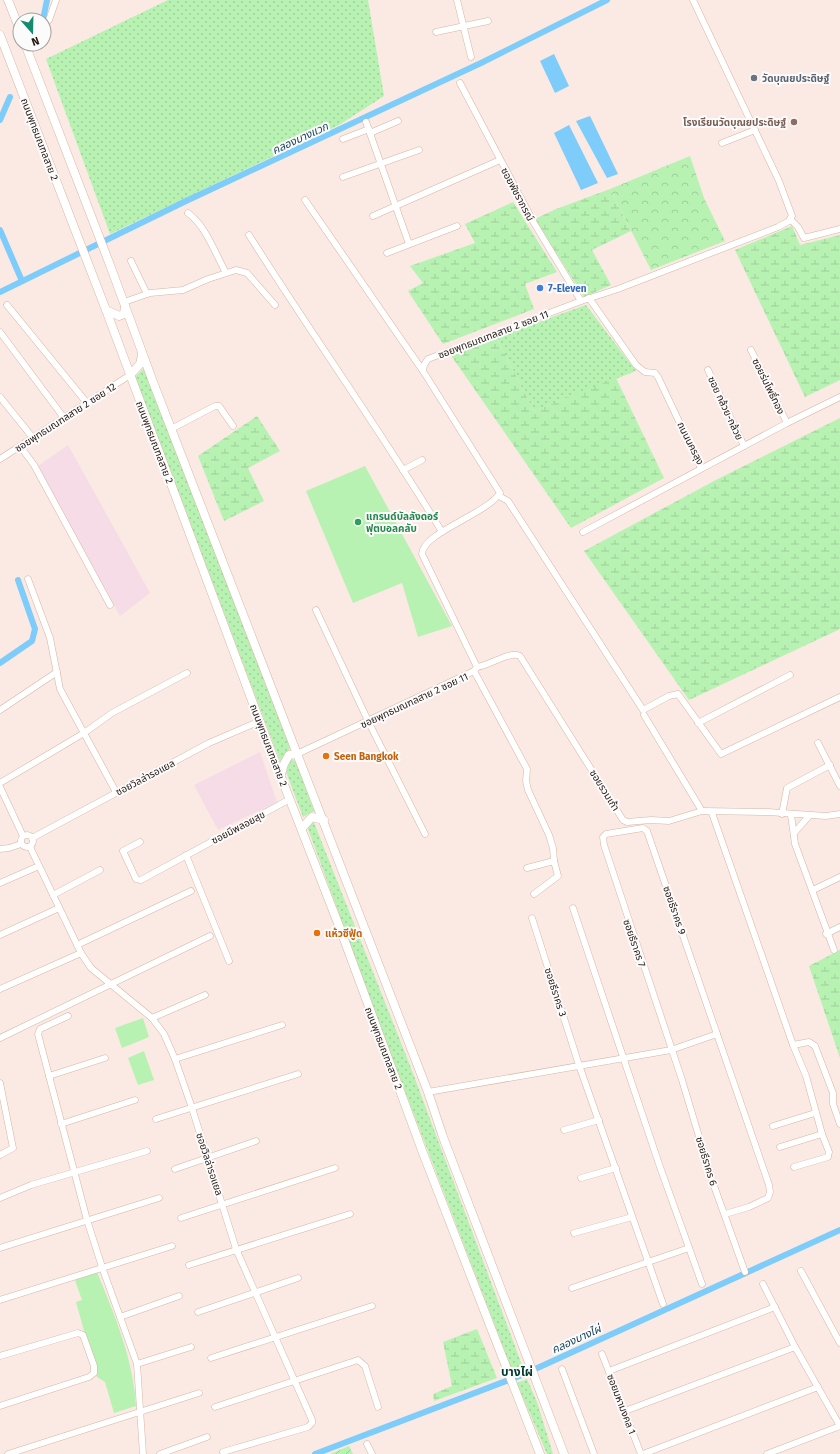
<svg xmlns="http://www.w3.org/2000/svg" width="840" height="1454" viewBox="0 0 840 1454" font-family="'Fira Sans','Noto Sans Thai',sans-serif">
<style>
.industrial{fill:#f5dce6}
.grass{fill:url(#grass-dots)}
.forest{fill:url(#forest-crowns)}
.wetland{fill:url(#wetland-marsh)}
.park{fill:#b7f2b2}
.garden{fill:url(#garden-furrows)}
.water{fill:#7dccf9}
.lines{fill:none;stroke-linecap:round;stroke-linejoin:round}
.canal{stroke:#7dccf9;stroke-width:6}
.minor-casing{stroke:#d8b5a3;stroke-width:7}
.major-casing{stroke:#d8b5a3;stroke-width:9}
.minor{stroke:#fff;stroke-width:6}
.major{stroke:#fff;stroke-width:8}
.worship-dot{fill:#6b7280;stroke:#fbfbfb;stroke-width:1.5}
.education-dot{fill:#8d6e63;stroke:#fbfbfb;stroke-width:1.5}
.shop-dot{fill:#3f7fe0;stroke:#fbfbfb;stroke-width:1.5}
.leisure-dot{fill:#2e9e5b;stroke:#fbfbfb;stroke-width:1.5}
.food-dot{fill:#e8710a;stroke:#fbfbfb;stroke-width:1.5}
.labels{text-anchor:middle;stroke-width:4;stroke-linejoin:round;paint-order:stroke}
.worship-label{font-size:10px;font-weight:bold;fill:#5b616d;stroke:#fbfbfb;text-anchor:start}
.education-label{font-size:10px;font-weight:bold;fill:#785e54;stroke:#fbfbfb;text-anchor:end}
.street-label{font-size:10px;fill:#241711;stroke:#fbfbfb}
.shop-label{font-size:10px;font-weight:bold;fill:#366cbe;stroke:#fbfbfb;text-anchor:start}
.leisure-label{font-size:10px;font-weight:bold;fill:#27864d;stroke:#fbfbfb;text-anchor:start}
.food-label{font-size:10px;font-weight:bold;fill:#c56008;stroke:#fbfbfb;text-anchor:start}
.water-label{font-size:11px;font-style:italic;fill:#123f56;stroke:#fbfbfb}
.quarter-label{font-size:12px;font-weight:bold;fill:#00382b;stroke:#fbfbfb}
</style>
<defs>
<pattern id="grass-dots" width="8" height="8" patternUnits="userSpaceOnUse"><rect width="8" height="8" fill="#b7f2b2"/><path d="M2 2h.1M6 6h.1" fill="none" stroke="#9dcf98" stroke-width="1.8" stroke-linecap="round"/></pattern>
<pattern id="forest-crowns" width="20" height="18" patternUnits="userSpaceOnUse"><rect width="20" height="18" fill="#b7f2b2"/><path d="M2 6a3 3 0 1 1 6 0M12 15a3 3 0 1 1 6 0" fill="none" stroke="#9dcf98"/></pattern>
<pattern id="wetland-marsh" width="20" height="14" patternUnits="userSpaceOnUse"><rect width="20" height="14" fill="#b7f2b2"/><path d="M1 5h8M5 5V1M11 12h8M15 12V8" fill="none" stroke="#9dcf98"/></pattern>
<pattern id="garden-furrows" width="10" height="10" patternUnits="userSpaceOnUse"><rect width="10" height="10" fill="#b7f2b2"/><path d="M-1 1l2-2M0 10L10 0M9 11l2-2" fill="none" stroke="#9dcf98"/></pattern>
</defs>
<rect width="100%" height="100%" fill="#faeae3"/>
<!-- industrial -->
<g class="industrial">
<polygon points="68,445 150,593 120,616 38,466"/>
<polygon points="260,752 277,802 218,830 194,785"/>
</g>
<!-- grass -->
<g class="grass">
<polygon points="168,0 368,0 384,96 339,125 110,234 46,59"/>
<polygon points="586,305 636,371 534,411 496,337"/>
<polygon points="144,368 290,748 280,761 135,377"/>
<polygon points="292,759 296,762 314,811 303,817 285,769"/>
<polygon points="313,820 411,1068 522,1365 512,1370 388,1047 308,829 308,824"/>
<polygon points="527,1379 537,1402 553,1454 547,1454 517,1383"/>
</g>
<!-- forest -->
<polygon class="forest" points="690,156 704,198 725,241 651,270 610,189"/>
<!-- wetland -->
<g class="wetland">
<polygon points="610,189 631,231 592,250 611,285 584,297 535,219 556,209"/>
<polygon points="513,202 557,272 525,284 534,309 443,344 408,291 423,283 410,266 475,243 465,224"/>
<polygon points="792,226 800,245 840,235 840,380 805,397 735,250"/>
<polygon points="496,337 534,411 616,378 664,478 571,528 450,354"/>
<polygon points="257,416 280,451 248,468 264,501 224,521 198,456"/>
<polygon points="840,418 840,629 689,700 584,551 714,481"/>
<polygon points="840,950 840,1058 809,966"/>
<polygon points="477,1329 497,1378 434,1401 433,1394 452,1386 443,1342"/>
</g>
<!-- park -->
<g class="park">
<polygon points="365,466 452,626 418,637 402,583 353,603 306,491"/>
<polygon points="143,1018 149,1037 122,1048 115,1028"/>
<polygon points="144,1051 154,1080 138,1085 128,1058"/>
<path d="M97,1272c18,44 36,86 39,134l-22,7 -9,-31 -8,-5 -21,-75 6,-2 -7,-20z"/>
</g>
<!-- garden -->
<polygon class="garden" points="349,1446 353,1454 330,1454"/>
<!-- water -->
<g class="water">
<polygon points="554,54 569,86 555,93 540,61"/>
<polygon points="590,116 618,174 607,178 576,121"/>
<polygon points="569,125 598,183 581,190 554,133"/>
</g>
<g class="lines">
<!-- canal -->
<g class="canal">
<polyline points="43,20 47,0"/>
<polyline points="0,120 10,97"/>
<polyline points="0,230 22,281"/>
<polyline points="0,292 186,201 481,63 607,0"/>
<polyline points="0,663 32,641 35,629 18,580"/>
<polyline points="315,1454 522,1375 840,1230"/>
</g>
<defs>
<g id="minor">
<polyline points="457,0 471,57"/>
<polyline points="44,25 49,20 56,0"/>
<polyline points="436,32 488,21"/>
<polyline points="460,83 534,223 581,301"/>
<polyline points="366,122 409,244"/>
<polyline points="370,133 398,121"/>
<polyline points="343,139 369,129"/>
<polyline points="722,143 755,130"/>
<polyline points="343,177 419,150"/>
<polyline points="305,200 423,371"/>
<path d="M188,213c18,13 27,40 38,60"/>
<polyline points="373,216 500,160"/>
<polyline points="790,219 798,227 804,238 840,229"/>
<path d="M249,235c63,100 132,196 193,297"/>
<polyline points="387,253 457,226"/>
<polyline points="131,261 147,294"/>
<polyline points="589,298 636,365 645,372 655,373 658,377 701,468"/>
<polyline points="124,302 150,293 183,290 208,279 236,270 247,273 275,305"/>
<polyline points="7,305 87,403"/>
<polyline points="0,332 64,418"/>
<polyline points="751,350 787,423"/>
<polyline points="708,370 744,446"/>
<polyline points="0,397 33,438"/>
<polyline points="171,429 215,406 219,406 233,426"/>
<polyline points="20,446 34,465 110,605"/>
<polyline points="0,459 130,375"/>
<polyline points="403,470 422,460"/>
<polyline points="499,496 508,501 643,710 669,696 678,694 721,754 840,697"/>
<polyline points="583,532 787,423 840,397"/>
<polyline points="28,579 50,638 60,689 116,792"/>
<polyline points="316,610 370,725 425,834"/>
<path d="M477,667c12,-1 34,-17 43,-11l103,164 4,2 24,-2 18,1 33,-10 66,1 58,4 14,-2"/>
<polyline points="474,671 527,769 526,781 528,790 549,835 553,848 554,861 527,868"/>
<polyline points="0,710 57,672"/>
<polyline points="644,715 702,811"/>
<polyline points="698,723 790,675"/>
<polyline points="818,743 840,786"/>
<path d="M297,754l177,-83 3,-4 -55,-113c0,-21 65,-40 78,-61l-77,-122 1,-6 4,-6 153,-58 37,-12 160,-62 11,-6 3,-5 -13,-35 -86,-181"/>
<polyline points="0,783 84,733 112,713 187,673"/>
<polyline points="0,787 23,836"/>
<polyline points="712,813 793,1045 806,1076 822,1134 829,1152 828,1157 794,1167"/>
<polyline points="782,814 787,788 830,765"/>
<polyline points="791,815 795,844 834,950"/>
<polyline points="794,833 809,816"/>
<circle cx="27" cy="841" r="6"/>
<polyline points="32,838 209,743 260,721"/>
<polyline points="140,842 123,851 136,879 141,880 290,799"/>
<polyline points="30,847 81,953 91,968 152,1018 164,1034 175,1059 192,1108 236,1249 312,1420 312,1423 308,1427 223,1452"/>
<polyline points="0,849 9,848 21,844"/>
<polyline points="186,855 229,961"/>
<polyline points="0,883 39,866"/>
<polyline points="813,890 840,877"/>
<polyline points="534,894 558,876 554,861"/>
<polyline points="53,895 100,870"/>
<polyline points="573,908 660,1167 702,1284"/>
<polyline points="532,918 579,1065 663,1304"/>
<polyline points="826,934 840,927"/>
<polyline points="0,935 59,908"/>
<polyline points="77,945 191,891"/>
<polyline points="0,989 81,953"/>
<polyline points="68,1016 40,1029 38,1034 87,1220 102,1267 137,1364 143,1454"/>
<polyline points="152,1018 205,995"/>
<polyline points="0,1038 210,936"/>
<polyline points="793,1045 809,1042 815,1046 833,1093 833,1104 840,1124"/>
<polyline points="175,1059 282,1025"/>
<polyline points="49,1076 105,1058"/>
<polyline points="0,1083 13,1148 0,1155"/>
<polyline points="428,1092 671,1050 717,1034"/>
<polyline points="156,1119 298,1074"/>
<polyline points="61,1124 135,1100"/>
<polyline points="773,1126 815,1113"/>
<polyline points="564,1130 599,1120"/>
<polyline points="780,1147 822,1134"/>
<polyline points="175,1169 256,1141"/>
<polyline points="581,1178 616,1168"/>
<polyline points="0,1198 31,1185 147,1151"/>
<polyline points="725,1214 749,1207 768,1198 770,1192 769,1185 647,831 643,828 606,834 603,837 604,845 682,1080 713,1183 745,1272"/>
<polyline points="181,1218 335,1168"/>
<polyline points="574,1233 632,1217"/>
<polyline points="0,1248 159,1198"/>
<polyline points="189,1265 350,1214"/>
<polyline points="801,1271 840,1343"/>
<polyline points="763,1284 795,1347 840,1426"/>
<polyline points="572,1288 689,1248"/>
<polyline points="0,1300 172,1246"/>
<polyline points="198,1312 298,1278"/>
<polyline points="120,1317 179,1296"/>
<polyline points="602,1354 641,1454"/>
<polyline points="0,1356 78,1333 83,1335 94,1366 94,1373 89,1377 0,1406"/>
<polyline points="211,1358 372,1306"/>
<polyline points="137,1364 191,1347"/>
<polyline points="562,1369 594,1454"/>
<polyline points="609,1371 775,1307"/>
<polyline points="215,1407 358,1360 365,1366 378,1407"/>
<polyline points="625,1411 795,1347"/>
<polyline points="367,1444 372,1454"/>
<polyline points="8,1454 199,1393"/>
<polyline points="160,1454 207,1437"/>
<polyline points="643,1454 818,1387"/>
<polyline points="767,1454 840,1426"/>
</g>
<g id="major">
<polyline points="8,0 20,30"/>
<polyline points="0,35 106,310 272,754 341,931 423,1153 540,1454"/>
<polyline points="25,44 110,265 153,382 428,1092 443,1137 564,1454"/>
<polyline points="106,310 119,316 124,314 125,306"/>
<polyline points="130,375 140,364 142,355"/>
<polyline points="281,774 284,764 289,755 297,754"/>
<polyline points="302,828 312,817 324,820"/>
</g>
</defs>
<!-- minor casing -->
<use href="#minor" class="minor-casing"/>
<!-- major casing -->
<use href="#major" class="major-casing"/>
<!-- minor -->
<use href="#minor" class="minor"/>
<!-- major -->
<use href="#major" class="major"/>
</g>
<!-- markers -->
<circle class="worship-dot" cx="754" cy="78" r="4"/>
<circle class="education-dot" cx="794" cy="122" r="4"/>
<circle class="shop-dot" cx="540" cy="288" r="4"/>
<circle class="leisure-dot" cx="358" cy="522" r="4"/>
<g class="food-dot">
<circle cx="326" cy="756" r="4"/>
<circle cx="317" cy="933" r="4"/>
</g>
<g class="labels">
<!-- worship labels -->
<g class="worship-label">
<text x="762" y="82">วัดบุณยประดิษฐ์</text>
</g>
<!-- education labels -->
<g class="education-label">
<text x="786" y="126">โรงเรียนวัดบุณยประดิษฐ์</text>
</g>
<!-- street labels -->
<g class="street-label">
<text transform="translate(40 139) rotate(69)" y="4">ถนนพุทธมณฑลสาย 2</text>
<text transform="translate(518 194) rotate(62)" y="4">ซอยพัชราภรณ์</text>
<text transform="translate(493 334) rotate(-21)" y="4">ซอยพุทธมณฑลสาย 2 ซอย 11</text>
<text transform="translate(769 386) rotate(64)" y="4">ซอยร่มโพธิ์ทอง</text>
<text transform="translate(726 408) rotate(65)" y="4">ซอย กล้วย-กล้วย</text>
<text transform="translate(65 417) rotate(-33)" y="4">ซอยพุทธมณฑลสาย 2 ซอย 12</text>
<text transform="translate(155 442) rotate(69)" y="4">ถนนพุทธมณฑลสาย 2</text>
<text transform="translate(691 443) rotate(63)" y="4">ถนนนครลุง</text>
<text transform="translate(414 700) rotate(-25)" y="4">ซอยพุทธมณฑลสาย 2 ซอย 11</text>
<text transform="translate(269 745) rotate(69)" y="4">ถนนพุทธมณฑลสาย 2</text>
<text transform="translate(145 777) rotate(-28)" y="4">ซอยวิลล่ารอแยล</text>
<text transform="translate(605 790) rotate(58)" y="4">ซอยรวมเก้า</text>
<text transform="translate(238 827) rotate(-28)" y="4">ซอยมีพลอยสุข</text>
<text transform="translate(675 910) rotate(71)" y="4">ซอยธีราคร 9</text>
<text transform="translate(635 943) rotate(71)" y="4">ซอยธีราคร 7</text>
<text transform="translate(556 992) rotate(72)" y="4">ซอยธีราคร 3</text>
<text transform="translate(384 1048) rotate(69)" y="4">ถนนพุทธมณฑลสาย 2</text>
<text transform="translate(707 1161) rotate(73)" y="4">ซอยธีราคร 6</text>
<text transform="translate(210 1164) rotate(72)" y="4">ซอยวิลล่ารอแยล</text>
<text transform="translate(622 1404) rotate(69)" y="4">ซอยมหามงคล 1</text>
</g>
<!-- shop labels -->
<g class="shop-label">
<text x="548" y="292">7-Eleven</text>
</g>
<!-- leisure labels -->
<g class="leisure-label">
<text x="366" y="520">แกรนด์บัลลังดอร์<tspan x="366" dy="12">ฟุตบอลคลับ</tspan></text>
</g>
<!-- food labels -->
<g class="food-label">
<text x="334" y="760">Seen Bangkok</text>
<text x="325" y="937">แห้วซีฟู้ด</text>
</g>
<!-- water labels -->
<g class="water-label">
<text transform="translate(300 138) rotate(-25)" y="4">คลองบางแวก</text>
<text transform="translate(576 1339) rotate(-25)" y="4">คลองบางไผ่</text>
</g>
<!-- quarter labels -->
<g class="quarter-label">
<text x="517" y="1376">บางไผ่</text>
</g>
</g>
<!-- north arrow -->
<g transform="translate(32 32) rotate(160)"><circle r="19" fill="#fbfbfb" stroke="#a5a09d"/>
<path d="M0-3L7 15L0 10L-7 15Z" fill="#128b6e"/>
<text y="-6" font-size="11" font-weight="bold" text-anchor="middle" fill="#241711">N</text>
</g>
</svg>
